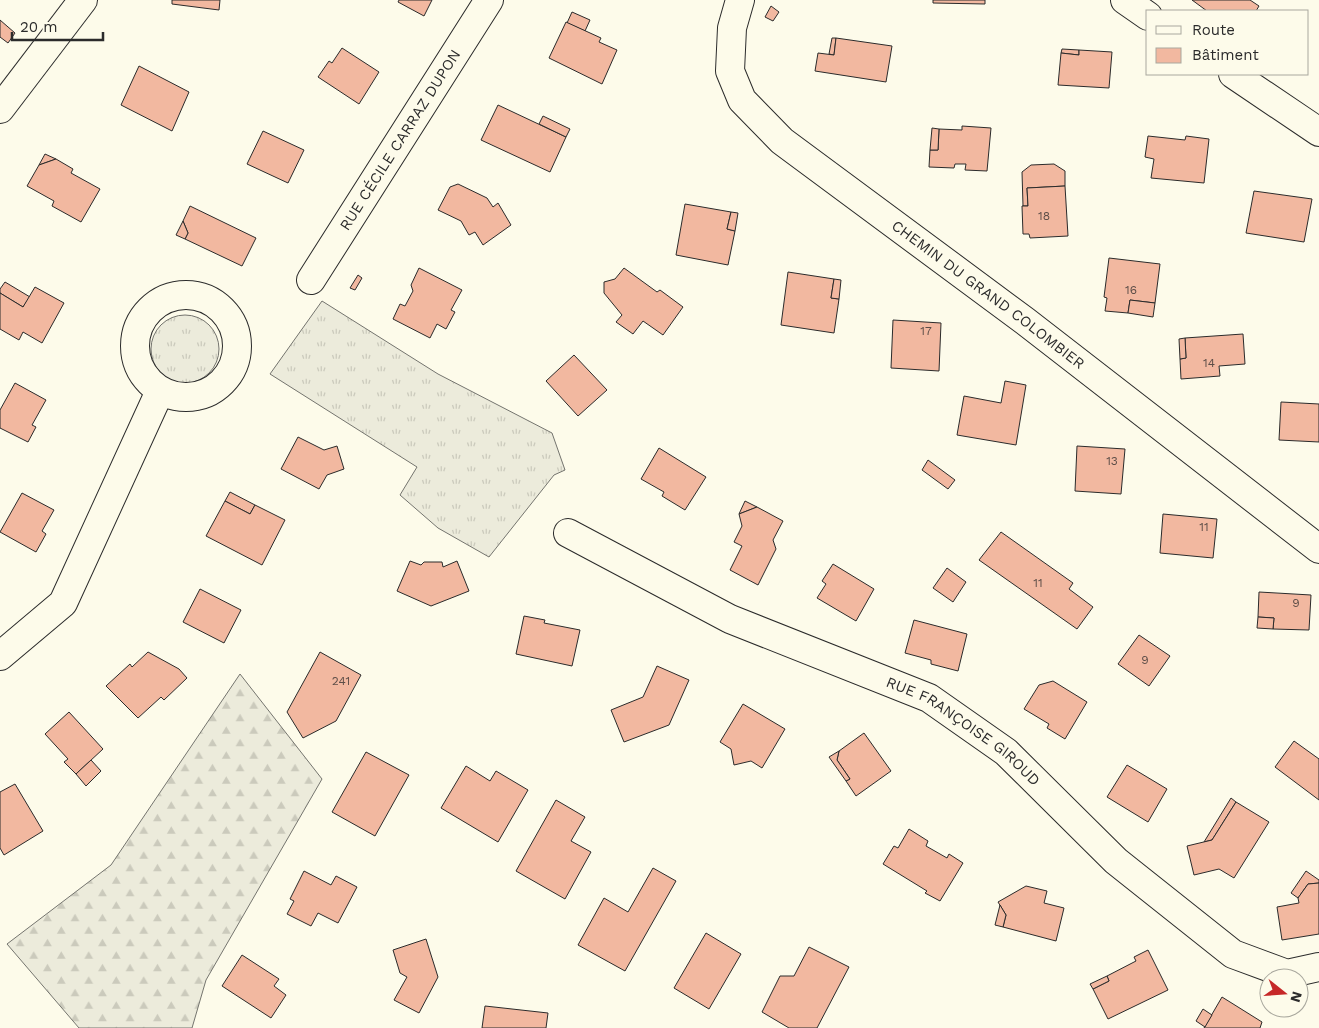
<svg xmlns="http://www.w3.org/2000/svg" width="1319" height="1028" viewBox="0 0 1319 1028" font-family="'Work Sans',sans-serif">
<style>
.grass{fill:url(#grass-tufts);stroke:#74746e}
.forest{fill:url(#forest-firs);stroke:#74746e}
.building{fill:#f2b8a0;stroke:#2b2b2b}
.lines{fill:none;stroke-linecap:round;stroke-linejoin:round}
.minor-casing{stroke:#2b2b2b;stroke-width:30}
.minor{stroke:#fdfbea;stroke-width:28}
.labels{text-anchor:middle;stroke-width:4;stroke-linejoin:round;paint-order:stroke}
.number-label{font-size:12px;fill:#5d4e48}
.street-label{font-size:15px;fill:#2b2b2b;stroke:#fdfbea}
</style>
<defs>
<pattern id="grass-tufts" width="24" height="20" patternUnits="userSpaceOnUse" patternTransform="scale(1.25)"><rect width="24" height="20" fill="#ecebdb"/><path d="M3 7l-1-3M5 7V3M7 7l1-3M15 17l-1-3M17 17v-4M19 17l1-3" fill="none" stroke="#cbcabc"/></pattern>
<pattern id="forest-firs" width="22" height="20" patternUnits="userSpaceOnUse" patternTransform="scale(1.25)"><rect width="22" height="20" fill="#ecebdb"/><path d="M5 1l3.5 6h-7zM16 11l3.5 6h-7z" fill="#cbcabc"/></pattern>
</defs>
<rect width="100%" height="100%" fill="#fdfbea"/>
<!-- grass -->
<g class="grass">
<polygon points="322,301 438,374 552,433 565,470 554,475 489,557 438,528 400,495 417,467 270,374"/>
<circle cx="185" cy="349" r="34"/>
</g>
<!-- forest -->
<polygon class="forest" points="240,674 322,779 206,980 192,1028 79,1028 7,944 111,865"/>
<!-- building -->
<g class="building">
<polygon points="172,0 220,0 219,10 172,4"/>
<polygon points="399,0 432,0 424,16 398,2"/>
<polygon points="933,0 985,0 985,4 933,3"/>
<polygon points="1192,0 1250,0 1259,6 1256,11 1207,11"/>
<polygon points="771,6 779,12 773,21 765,17"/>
<polygon points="572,12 590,20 585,31 567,23"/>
<polygon points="0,20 15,33 8,43 0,37"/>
<polygon points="566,22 601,38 599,42 617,50 602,84 549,58"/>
<polygon points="832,38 836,38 834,55 829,54"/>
<polygon points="836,38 892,46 886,82 815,71 818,53 834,55"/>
<polygon points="342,48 379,72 359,104 318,77 329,61 332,63"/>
<polygon points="1062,49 1079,50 1079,55 1061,53"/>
<polygon points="1079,50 1112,52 1109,88 1058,85 1061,53 1079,55"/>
<polygon points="139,66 189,92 172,131 121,105"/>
<polygon points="498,105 566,137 550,172 481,140"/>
<polygon points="543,116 570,129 566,137 539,124"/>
<polygon points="962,126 991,128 987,171 965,170 966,164 955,164 954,168 929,167 930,150 938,150 939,129 962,130"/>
<polygon points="932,128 939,129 938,150 930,150"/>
<polygon points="263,131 304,150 288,183 247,164"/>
<polygon points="1148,136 1185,140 1186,136 1209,139 1204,183 1151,178 1154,159 1145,157"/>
<polygon points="45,154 56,159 39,165"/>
<polygon points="56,159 73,169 71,173 100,189 81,222 52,206 54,201 27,186 39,165"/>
<polygon points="1054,164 1065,171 1065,186 1027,188 1028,206 1023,206 1022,172 1031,165"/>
<polygon points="458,184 487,198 493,207 498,203 511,225 483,245 475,232 469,235 461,221 438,210 450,187"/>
<polygon points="1065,186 1068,236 1030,238 1029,234 1023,234 1022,206 1028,206 1027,188"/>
<polygon points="1254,191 1312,199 1304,242 1246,233"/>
<polygon points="685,204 731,212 727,229 735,231 728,265 676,255"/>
<polygon points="190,206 256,238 242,266 185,239 188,233 183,221"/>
<polygon points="731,212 738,213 735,231 727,229"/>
<polygon points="183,221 188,233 185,239 176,235"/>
<polygon points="1109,258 1160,264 1155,303 1130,300 1128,313 1105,311 1107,298 1104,297"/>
<polygon points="419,268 462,290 451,310 455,312 446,329 437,324 430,338 393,319 400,304 405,306 413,291 411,285"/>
<polygon points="624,268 657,292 660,290 683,307 663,335 643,321 633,334 616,322 622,315 604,293 604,282 615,279"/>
<polygon points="788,272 834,279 831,298 839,299 834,333 781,325"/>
<polygon points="358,275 362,278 355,290 350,288"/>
<polygon points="834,279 841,280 839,299 831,298"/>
<polygon points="5,282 30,297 23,307 0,293 0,289"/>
<polygon points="35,287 64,303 42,343 23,332 19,340 0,329 0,293 23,307"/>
<polygon points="1130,300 1155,303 1153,317 1128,313"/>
<polygon points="893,320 941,323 939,371 891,368"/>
<polygon points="1243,334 1245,364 1219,366 1220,376 1181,379 1180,359 1186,358 1185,338"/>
<polygon points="1185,338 1186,358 1180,359 1179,339"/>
<polygon points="574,355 607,390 578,416 546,381"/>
<polygon points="1005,381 1026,385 1016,445 957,435 964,396 1001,403"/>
<polygon points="15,383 46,400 32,425 36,427 28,442 0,428 0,410"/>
<polygon points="1281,402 1319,404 1319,442 1279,440"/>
<polygon points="298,437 324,450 337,446 344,469 327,475 319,489 281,469"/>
<polygon points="1077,446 1125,449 1121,494 1075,491"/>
<polygon points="659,448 706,477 685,510 662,496 664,492 641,479"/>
<polygon points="928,460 955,480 948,489 922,470"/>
<polygon points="230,492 255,505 250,514 225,501"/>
<polygon points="22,493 54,510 42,531 46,534 36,552 0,532"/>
<polygon points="225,501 250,514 255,505 285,520 262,565 206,536"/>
<polygon points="745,501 757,507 739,514"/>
<polygon points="757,507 783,521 773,540 776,549 758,585 730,570 742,546 734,542 742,526 739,514"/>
<polygon points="1163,514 1217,519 1213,558 1160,553"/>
<polygon points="1001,532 1073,583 1069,589 1093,607 1077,629 979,560"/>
<polygon points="410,561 421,565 424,562 442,562 443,567 457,561 469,591 431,606 397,591"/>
<polygon points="833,564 874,589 856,621 817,598 826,584 822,581"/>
<polygon points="947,568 966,582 953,602 933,588"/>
<polygon points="200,589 241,610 224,643 183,622"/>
<polygon points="1259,592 1311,595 1309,630 1273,629 1274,618 1258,617"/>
<polygon points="524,616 545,620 544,623 580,630 572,666 516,654"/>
<polygon points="1258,617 1274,618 1273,629 1257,628"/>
<polygon points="914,620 967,634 958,671 931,664 931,660 905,653"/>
<polygon points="1139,635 1170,656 1149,686 1118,664"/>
<polygon points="148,652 179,669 187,678 164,700 161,697 138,718 106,686 130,664 132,667"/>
<polygon points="320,652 361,675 336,721 303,738 287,712"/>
<polygon points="657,666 689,680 669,725 624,742 611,710 643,697"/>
<polygon points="1053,681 1087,702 1065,739 1047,728 1049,724 1024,709 1039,685"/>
<polygon points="743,704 785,729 762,768 751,761 734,765 731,749 720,742"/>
<polygon points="69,712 103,749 76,774 64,762 68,759 45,734"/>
<polygon points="864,733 891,771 856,796 846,781 850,779 837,760 839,751"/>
<polygon points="1294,741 1319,759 1319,800 1275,767"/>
<polygon points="839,751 837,760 850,779 846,781 829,757"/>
<polygon points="366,752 409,775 375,836 332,812"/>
<polygon points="91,760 101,771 86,786 76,774"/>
<polygon points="1127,765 1167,789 1148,822 1107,797"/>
<polygon points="466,766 490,781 496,771 528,790 498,842 441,808"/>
<polygon points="15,784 43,831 4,855 0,848 0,792"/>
<polygon points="1231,798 1236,802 1212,840 1204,842"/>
<polygon points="556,800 585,817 571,841 591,852 565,899 516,871"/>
<polygon points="1236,802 1269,822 1234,878 1219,869 1194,875 1187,846 1212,840"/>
<polygon points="909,829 928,841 926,846 947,858 949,854 963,863 940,901 925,893 927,891 883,864 894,846 898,848"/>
<polygon points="653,868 676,881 625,971 578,945 604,898 628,912"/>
<polygon points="304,871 331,885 336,876 357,887 338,923 318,913 311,926 287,914 294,901 290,899"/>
<polygon points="1306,871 1319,880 1319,883 1308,884 1298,898 1291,893"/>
<polygon points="1319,883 1319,934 1282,940 1277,907 1299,903 1298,898 1308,884"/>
<polygon points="1026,886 1047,891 1044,903 1064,908 1056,941 1003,927 1006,915 998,902"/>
<polygon points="1000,905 1006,915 1003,927 995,925"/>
<polygon points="706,933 741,954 709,1009 674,988"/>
<polygon points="426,939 438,977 419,1013 394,1000 407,977 400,973 393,950"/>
<polygon points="809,947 849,967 817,1028 789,1028 762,1012 780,976 794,976"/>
<polygon points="1148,950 1168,990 1108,1019 1093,989 1109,981 1107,976 1136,961 1134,957"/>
<polygon points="242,955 279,979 274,986 286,995 271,1018 222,986"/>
<polygon points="1107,976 1109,981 1093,989 1090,984"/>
<polygon points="1222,997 1262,1022 1260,1028 1204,1028"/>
<polygon points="485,1006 548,1013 546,1028 482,1028"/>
<polygon points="1203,1009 1212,1015 1205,1027 1196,1021"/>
</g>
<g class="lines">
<defs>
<g id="minor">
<path id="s1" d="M740,0l-8,28 -2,43 12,29 40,41 243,180 294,228"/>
<polyline points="1125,0 1148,16"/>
<polyline points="1233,74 1319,132"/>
<polyline points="0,109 83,0"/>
<path id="s2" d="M311,280l178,-280"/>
<circle cx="186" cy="346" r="51"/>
<path id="s3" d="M568,533l162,86 199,79 77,54 110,109 117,93 54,20 32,-7"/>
<polyline points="0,656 63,603 160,391"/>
</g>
</defs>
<!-- minor casing -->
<use href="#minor" class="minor-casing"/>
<!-- minor -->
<use href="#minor" class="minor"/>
</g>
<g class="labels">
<!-- number labels -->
<g class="number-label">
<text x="1044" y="220">18</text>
<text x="1131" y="294">16</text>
<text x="926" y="335">17</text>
<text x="1209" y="367">14</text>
<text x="1112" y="465">13</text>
<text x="1204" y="531">11</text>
<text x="1038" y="587">11</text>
<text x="1296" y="607">9</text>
<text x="1145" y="664">9</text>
<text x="341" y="685">241</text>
</g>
<!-- street labels -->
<g class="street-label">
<text dy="5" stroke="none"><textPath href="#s2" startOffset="166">RUE CÉCILE CARRAZ DUPON</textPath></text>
<text dy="5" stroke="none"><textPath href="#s1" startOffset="418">CHEMIN DU GRAND COLOMBIER</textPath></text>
<text dy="5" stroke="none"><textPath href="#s3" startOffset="444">RUE FRANÇOISE GIROUD</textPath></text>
</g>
</g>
<!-- legend -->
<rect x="1146" y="10" width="162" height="65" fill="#fdfbea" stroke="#a9a89e"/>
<rect x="1156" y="26" width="25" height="8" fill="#fdfbea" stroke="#a9a89e"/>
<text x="1192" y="35" font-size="15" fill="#2b2b2b">Route</text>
<rect x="1156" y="48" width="25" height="15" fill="#f2b8a0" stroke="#a9a89e"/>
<text x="1192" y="60" font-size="15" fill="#2b2b2b">Bâtiment</text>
<!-- north arrow -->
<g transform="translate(1284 993) rotate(107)"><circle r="24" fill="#fdfbea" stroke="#a9a89e"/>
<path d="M0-4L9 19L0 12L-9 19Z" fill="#c62828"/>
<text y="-8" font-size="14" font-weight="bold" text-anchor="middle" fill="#2b2b2b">N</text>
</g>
<!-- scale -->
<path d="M12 32v8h91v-8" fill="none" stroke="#2b2b2b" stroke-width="2.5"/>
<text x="20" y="32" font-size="15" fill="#2b2b2b" stroke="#fdfbea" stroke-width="4" paint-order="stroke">20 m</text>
</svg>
